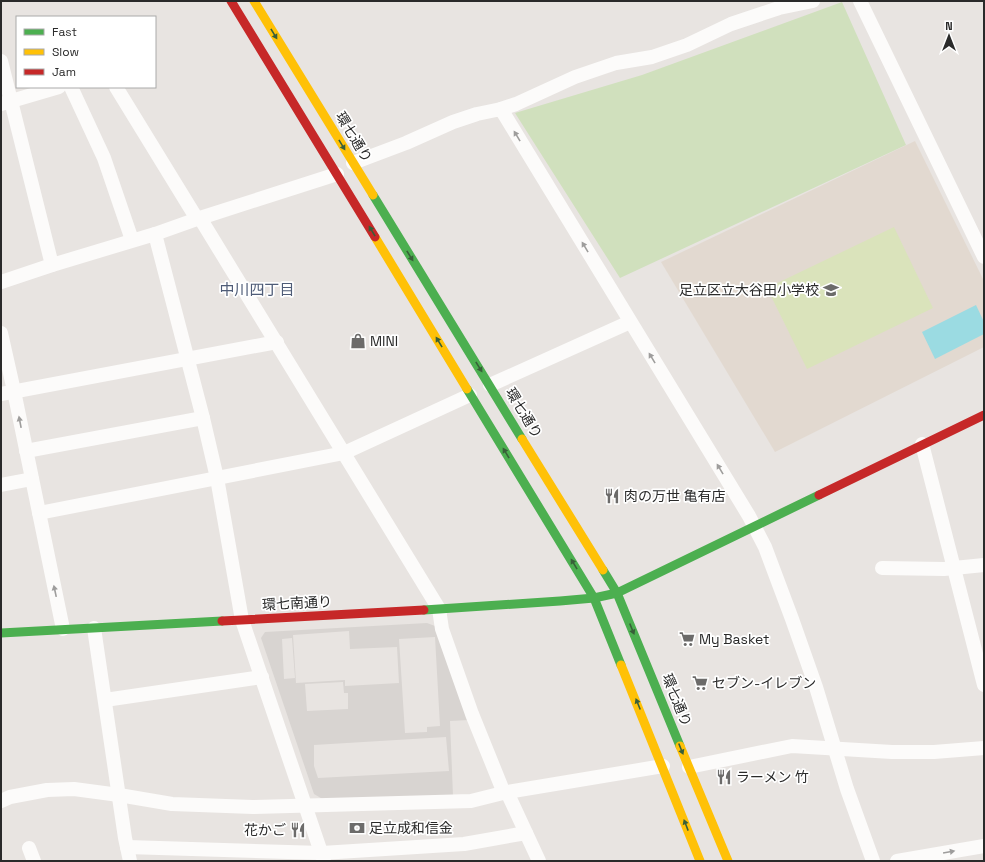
<svg xmlns="http://www.w3.org/2000/svg" width="985" height="862" viewBox="0 0 985 862" font-family="'Space Grotesk','Noto Sans JP',sans-serif">
<style>
.education{fill:#e2d9d0}
.green{fill:#d0e0bd}
.pitch{fill:#dae3bb}
.plaza{fill:#d8d4d1;fill-rule:evenodd}
.water{fill:#9bdbe2}
.lines{fill:none;stroke-linecap:round;stroke-linejoin:round}
.street{stroke:#fcfbfa;stroke-width:14}
.fast{stroke:#4caf50;stroke-width:9}
.slow{stroke:#ffc107;stroke-width:9}
.jam{stroke:#c62828;stroke-width:9}
.oneway{fill:#385f39}
.oneway2{fill:#9e9d9c}
.labels{text-anchor:middle;stroke-width:3.5;stroke-linejoin:round;paint-order:stroke}
.street-label{font-size:14px;fill:#2a2a2a;stroke:#fff}
.poi-label{font-size:14px;fill:#2a2a2a;stroke:#fff;text-anchor:start}
.neighbourhood-label{font-size:15px;fill:#4f5c77;stroke:#fff}
</style>
<rect width="100%" height="100%" fill="#e8e4e1"/>
<!-- education -->
<polygon class="education" points="915,141 984,281 984,347 775,452 661,262"/>
<!-- green -->
<polygon class="green" points="842,2 906,145 620,278 515,113 642,75"/>
<!-- pitch -->
<polygon class="pitch" points="894,227 933,308 807,369 767,288"/>
<!-- plaza -->
<path class="plaza" d="M427,623l8,3 34,94 -19,1 3,75 -127,5 -12,-7 -53,-156 4,-6zM349,631l1,18 47,-2 2,36 -54,3v-6l-49,3 -3,-48zM435,637l5,89 -13,1v5l-22,1 -6,-94zM292,638l3,40 -11,1 -2,-40zM343,682l1,11h4v16l-41,2 -2,-27zM446,737l3,34 -131,7 -4,-12v-21z"/>
<!-- water -->
<polygon class="water" points="976,305 984,322 984,334 935,359 922,332"/>
<g class="lines">
<!-- street -->
<g class="street">
<polyline points="860,1 984,257"/>
<polyline points="1,61 52,265"/>
<polyline points="71,87 104,158 132,240"/>
<polyline points="116,87 197,219"/>
<polyline points="1,104 59,87"/>
<polyline points="501,109 516,104 575,77 616,63 652,57 687,45 731,24 779,8 813,1"/>
<polyline points="353,163 406,143 453,122 477,114 501,109 749,516 765,547 792,619 816,687 847,789 873,861"/>
<polyline points="200,218 439,609 442,629 472,714 504,793"/>
<polyline points="155,234 203,418 217,478 242,620 324,861"/>
<polyline points="1,282 52,265 155,234 200,218 337,174"/>
<polyline points="1,333 14,391 63,629"/>
<polyline points="490,385 630,322"/>
<polyline points="1,394 277,342"/>
<polyline points="922,444 984,685"/>
<polyline points="26,451 203,418"/>
<polyline points="1,485 32,479"/>
<polyline points="39,513 344,453 470,395"/>
<polyline points="882,568 944,569 984,565"/>
<polyline points="94,628 125,838 130,861"/>
<polyline points="105,700 262,677"/>
<polyline points="689,767 792,746 892,752 934,752 984,748"/>
<polyline points="507,792 539,861"/>
<polyline points="1,801 10,797 47,790 74,789 119,795 172,804 253,807 471,801 507,792 663,766"/>
<polyline points="127,847 322,853 464,844 526,833"/>
<polyline points="29,848 34,861"/>
<polyline points="897,861 984,846"/>
</g>
<!-- fast -->
<g class="fast">
<polyline points="373,195 522,439"/>
<polyline points="467,389 594,598 621,665"/>
<polyline points="603,570 617,593 680,746"/>
<polyline points="424,610 560,601 594,598 617,593 819,495"/>
<polyline points="1,633 222,621"/>
</g>
<!-- slow -->
<g class="slow">
<polyline points="254,1 373,195"/>
<polyline points="375,237 467,389"/>
<polyline points="522,439 603,570"/>
<polyline points="621,665 700,861"/>
<polyline points="680,746 728,861"/>
</g>
<!-- jam -->
<g class="jam">
<polyline points="231,1 375,237"/>
<polyline points="819,495 984,415"/>
<polyline points="222,621 424,610"/>
</g>
</g>
<!-- one-way arrows -->
<defs><path id="oneway-solid" d="M-6-.8H1V-3.2L6.5 0L1 3.2V.8H-6Z"/></defs>
<g class="oneway">
<use href="#oneway-solid" transform="translate(274 34) rotate(59)"/>
<use href="#oneway-solid" transform="translate(342 145) rotate(59)"/>
<use href="#oneway-solid" transform="translate(372 231) rotate(-121)"/>
<use href="#oneway-solid" transform="translate(410 256) rotate(58)"/>
<use href="#oneway-solid" transform="translate(439 342) rotate(-121)"/>
<use href="#oneway-solid" transform="translate(479 367) rotate(58)"/>
<use href="#oneway-solid" transform="translate(506 453) rotate(-121)"/>
<use href="#oneway-solid" transform="translate(574 564) rotate(-121)"/>
<use href="#oneway-solid" transform="translate(632 629) rotate(68)"/>
<use href="#oneway-solid" transform="translate(638 704) rotate(-112)"/>
<use href="#oneway-solid" transform="translate(681 749) rotate(68)"/>
<use href="#oneway-solid" transform="translate(686 825) rotate(-111)"/>
</g>
<g class="oneway2">
<use href="#oneway-solid" transform="translate(517 136) rotate(-121)"/>
<use href="#oneway-solid" transform="translate(585 247) rotate(-121)"/>
<use href="#oneway-solid" transform="translate(652 358) rotate(-121)"/>
<use href="#oneway-solid" transform="translate(20 422) rotate(-101)"/>
<use href="#oneway-solid" transform="translate(720 469) rotate(-121)"/>
<use href="#oneway-solid" transform="translate(55 591) rotate(-102)"/>
<use href="#oneway-solid" transform="translate(949 852) rotate(-10)"/>
</g>
<!-- icons -->
<defs>
<symbol id="school-bare" viewBox="-9 -9 18 18"><path d="M0-5L7-2L0 1L-7-2ZM-4 1L0 2.5L4 1V4Q0 6-4 4Z" fill="#6c6b6a" stroke="#fff" stroke-width="2.5" paint-order="stroke"/></symbol>
<symbol id="shop-bare" viewBox="-9 -9 18 18"><path d="M-5-2.5h2.3a2.7 3.5 0 0 1 5.4 0H5L5.5 6h-11ZM-1.5-2.5h3a1.5 2.3 0 0 0-3 0Z" fill="#6c6b6a" stroke="#fff" stroke-width="2.5" paint-order="stroke"/></symbol>
<symbol id="restaurant-bare" viewBox="-9 -9 18 18"><path d="M-5-6h1v4h1v-4h1v4h1v-4h1v5L-1.5 .5V6h-2V.5L-5-1ZM5-6V6H3V1.5H1.5Q1.5-4 5-6Z" fill="#6c6b6a" stroke="#fff" stroke-width="2.5" paint-order="stroke"/></symbol>
<symbol id="supermarket-bare" viewBox="-9 -9 18 18"><path d="M-6-5.5h2.5l.6 2H6L4.5 2H-2.5L-4.4-4H-6ZM-1.5 3.2a1.3 1.3 0 1 0 .1 0ZM3 3.2a1.3 1.3 0 1 0 .1 0Z" fill="#6c6b6a" stroke="#fff" stroke-width="2.5" paint-order="stroke"/></symbol>
<symbol id="bank-bare" viewBox="-9 -9 18 18"><path d="M-6-4H6V4H-6ZM0-2.3a2.3 2.3 0 1 0 0 4.6a2.3 2.3 0 1 0 0-4.6Z" fill="#6c6b6a" stroke="#fff" stroke-width="2.5" paint-order="stroke"/></symbol>
</defs>
<g fill-rule="evenodd">
<use href="#school-bare" x="820" y="279" width="22" height="22"/>
<use href="#shop-bare" x="347" y="330" width="22" height="22"/>
<use href="#restaurant-bare" x="601" y="485" width="22" height="22"/>
<use href="#supermarket-bare" x="676" y="628" width="22" height="22"/>
<use href="#supermarket-bare" x="689" y="672" width="22" height="22"/>
<use href="#restaurant-bare" x="713" y="766" width="22" height="22"/>
<use href="#bank-bare" x="346" y="817" width="22" height="22"/>
<use href="#restaurant-bare" x="287" y="819" width="22" height="22"/>
</g>
<g class="labels">
<!-- street labels -->
<g class="street-label">
<text transform="translate(354 137) rotate(59)" y="5">環七通り</text>
<text transform="translate(524 413) rotate(59)" y="5">環七通り</text>
<text transform="translate(297 603) rotate(-3)" y="5">環七南通り</text>
<text transform="translate(677 700) rotate(68)" y="5">環七通り</text>
</g>
<!-- poi labels -->
<g class="poi-label">
<text x="819" y="295" text-anchor="end">足立区立大谷田小学校</text>
<text x="370" y="346">MINI</text>
<text x="624" y="501">肉の万世 亀有店</text>
<text x="699" y="644">My Basket</text>
<text x="712" y="688">セブン-イレブン</text>
<text x="736" y="782">ラーメン 竹</text>
<text x="369" y="833">足立成和信金</text>
<text x="286" y="835" text-anchor="end">花かご</text>
</g>
<!-- neighbourhood labels -->
<g class="neighbourhood-label">
<text x="257" y="295">中川四丁目</text>
</g>
</g>
<!-- border -->
<rect width="985" height="862" fill="none" stroke="#2a2a2a" stroke-width="4"/>
<!-- legend -->
<rect x="16" y="16" width="140" height="72" fill="#ffffff" stroke="#aaaaaa"/>
<rect x="24" y="29" width="20" height="6" fill="#4caf50" stroke="#aaaaaa"/>
<text x="52" y="36" font-size="12" fill="#2a2a2a">Fast</text>
<rect x="24" y="49" width="20" height="6" fill="#ffc107" stroke="#aaaaaa"/>
<text x="52" y="56" font-size="12" fill="#2a2a2a">Slow</text>
<rect x="24" y="69" width="20" height="6" fill="#c62828" stroke="#aaaaaa"/>
<text x="52" y="76" font-size="12" fill="#2a2a2a">Jam</text>
<!-- north arrow -->
<g transform="translate(949 36)" stroke="#ffffff" stroke-width="3" paint-order="stroke">
<path d="M0-3L7 15L0 10L-7 15Z" fill="#2a2a2a"/>
<text y="-6" font-size="11" font-weight="bold" text-anchor="middle" fill="#2a2a2a">N</text>
</g>
</svg>
